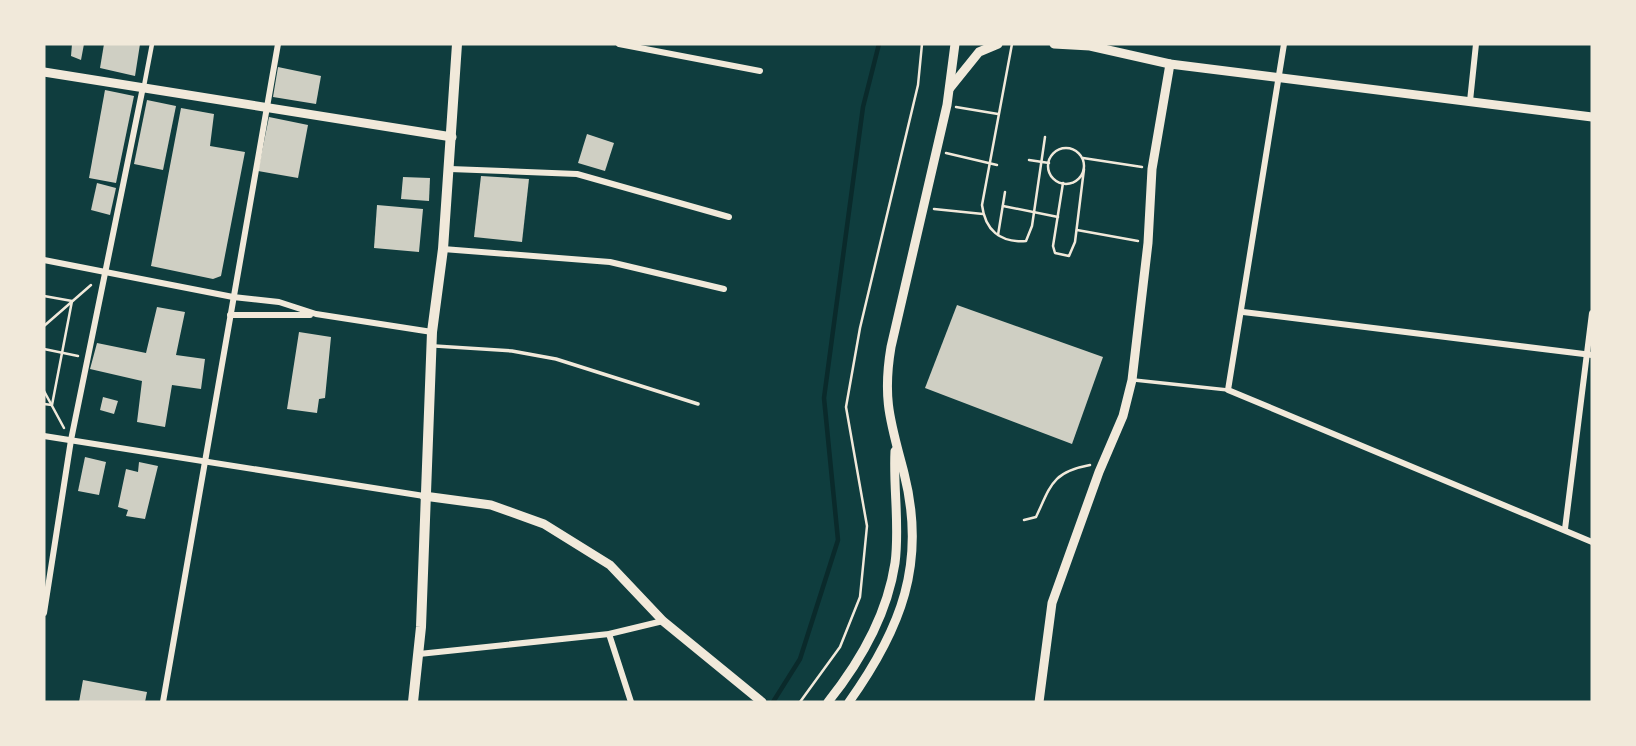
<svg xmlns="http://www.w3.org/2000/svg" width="1636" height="746" viewBox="0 0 1636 746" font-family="Rubik,sans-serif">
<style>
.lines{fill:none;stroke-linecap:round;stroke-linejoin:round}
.stream{stroke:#0a2a2b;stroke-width:4.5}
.building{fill:#cfcfc3}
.path{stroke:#f1e9da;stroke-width:2.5}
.service{stroke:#f1e9da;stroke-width:3.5}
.pedestrian{stroke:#f1e9da;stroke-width:4.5}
.minor{stroke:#f1e9da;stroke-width:6}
.secondary{stroke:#f1e9da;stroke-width:9}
.primary{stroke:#f1e9da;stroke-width:10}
</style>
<rect width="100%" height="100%" fill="#0f3d3e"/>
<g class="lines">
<!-- stream -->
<polyline class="stream" points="773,702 800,659 838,540 824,398 863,107 879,44"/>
</g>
<!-- building -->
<g class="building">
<polygon points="72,44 84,44 81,60 71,56"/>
<polygon points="104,44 140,44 135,76 100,68"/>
<polygon points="278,67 321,76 316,104 273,97"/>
<polygon points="105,90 134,96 116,183 89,178"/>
<polygon points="147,100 176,106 163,170 134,164"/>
<polygon points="181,108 214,114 210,146 245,152 221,276 213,279 151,266"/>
<polygon points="269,117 308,125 298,178 258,171"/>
<polygon points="587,134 614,143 605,171 578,163"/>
<polygon points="481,176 529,179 522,242 474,237"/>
<polygon points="403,177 430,178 429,201 401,199"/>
<polygon points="97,183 116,188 110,215 91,210"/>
<polygon points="377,205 423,209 419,252 374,248"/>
<polygon points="957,305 1103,357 1072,444 925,388"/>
<polygon points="157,307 185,312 176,355 205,359 201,389 172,385 165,427 137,422 142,381 90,369 97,343 146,353"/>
<polygon points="299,332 331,337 325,398 319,399 317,413 287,409"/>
<polygon points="103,397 118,401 114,414 100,410"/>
<polygon points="85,457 106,462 99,495 78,491"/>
<polygon points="139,462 158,466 145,519 126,516 128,510 118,507 126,469 138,472"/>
<polygon points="83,680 147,692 145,702 79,702"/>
</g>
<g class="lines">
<!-- path -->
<g class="path">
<path d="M1012,44l-30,161c3,25 18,38 44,36l6,-15 13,-89"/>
<polyline points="956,107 998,114"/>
<circle cx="1066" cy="166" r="18"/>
<polyline points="946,153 997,165"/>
<polyline points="1083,158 1142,167"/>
<polyline points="1029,160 1049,163"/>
<polyline points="1063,183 1053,246 1055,253 1069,256 1075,242 1084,169"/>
<polyline points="1003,206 1058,217"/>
<polyline points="934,209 983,214"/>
<polyline points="1077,230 1138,241"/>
<polyline points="998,235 1005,192"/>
<polyline points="44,296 72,301 52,405 44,404"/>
<polyline points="44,326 91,285"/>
<polyline points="44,349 78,356"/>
<polyline points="44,391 64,428"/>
<path d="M1024,520l12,-3c15,-32 16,-45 54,-52"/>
<polyline points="800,702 840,647 860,597 867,526 846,407 860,328 918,85 922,44"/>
</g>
<!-- service -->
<g class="service">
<polyline points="435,346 512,351 556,359 698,404"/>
<polyline points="1134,380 1228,390"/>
</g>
<!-- pedestrian -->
<polyline class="pedestrian" points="144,86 152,44"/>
<!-- minor -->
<g class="minor">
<polyline points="619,44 760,71"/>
<polyline points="1284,44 1228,390 1592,542"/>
<polyline points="1470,101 1476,44"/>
<polyline points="450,169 577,174 729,217"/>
<polyline points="443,249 610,262 724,289"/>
<polyline points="44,260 233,297 279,302 316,314 432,332"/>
<polyline points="1243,312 1592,355"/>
<polyline points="230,315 310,315"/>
<polyline points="44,436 424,496"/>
<polyline points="1565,529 1592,313"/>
<polyline points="44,613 71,440 143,87"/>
<polyline points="609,634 631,702"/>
<polyline points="419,654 609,634 663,621"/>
<polyline points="163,702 278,44"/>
</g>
<!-- secondary -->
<g class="secondary">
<polyline points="1054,44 1090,46 1170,64 1592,117"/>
<polyline points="44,72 452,137"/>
<polyline points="950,88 979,52 998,44"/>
<polyline points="424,496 491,505 544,524 610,565 663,621 762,702"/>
<path d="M828,702c32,-40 59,-86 67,-139 5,-37 -2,-75 0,-112"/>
<path d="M849,702c52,-73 78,-139 55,-229 -13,-50 -22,-73 -13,-126l56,-242 8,-61"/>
<polyline points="1039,702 1052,603 1099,472 1123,416 1132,380 1148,243 1152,169 1170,64"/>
</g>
<!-- primary -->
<polyline class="primary" points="413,702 421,627 432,332 443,249 457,44"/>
</g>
<!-- border -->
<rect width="1636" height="746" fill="none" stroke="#f1e9da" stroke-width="91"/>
</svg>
